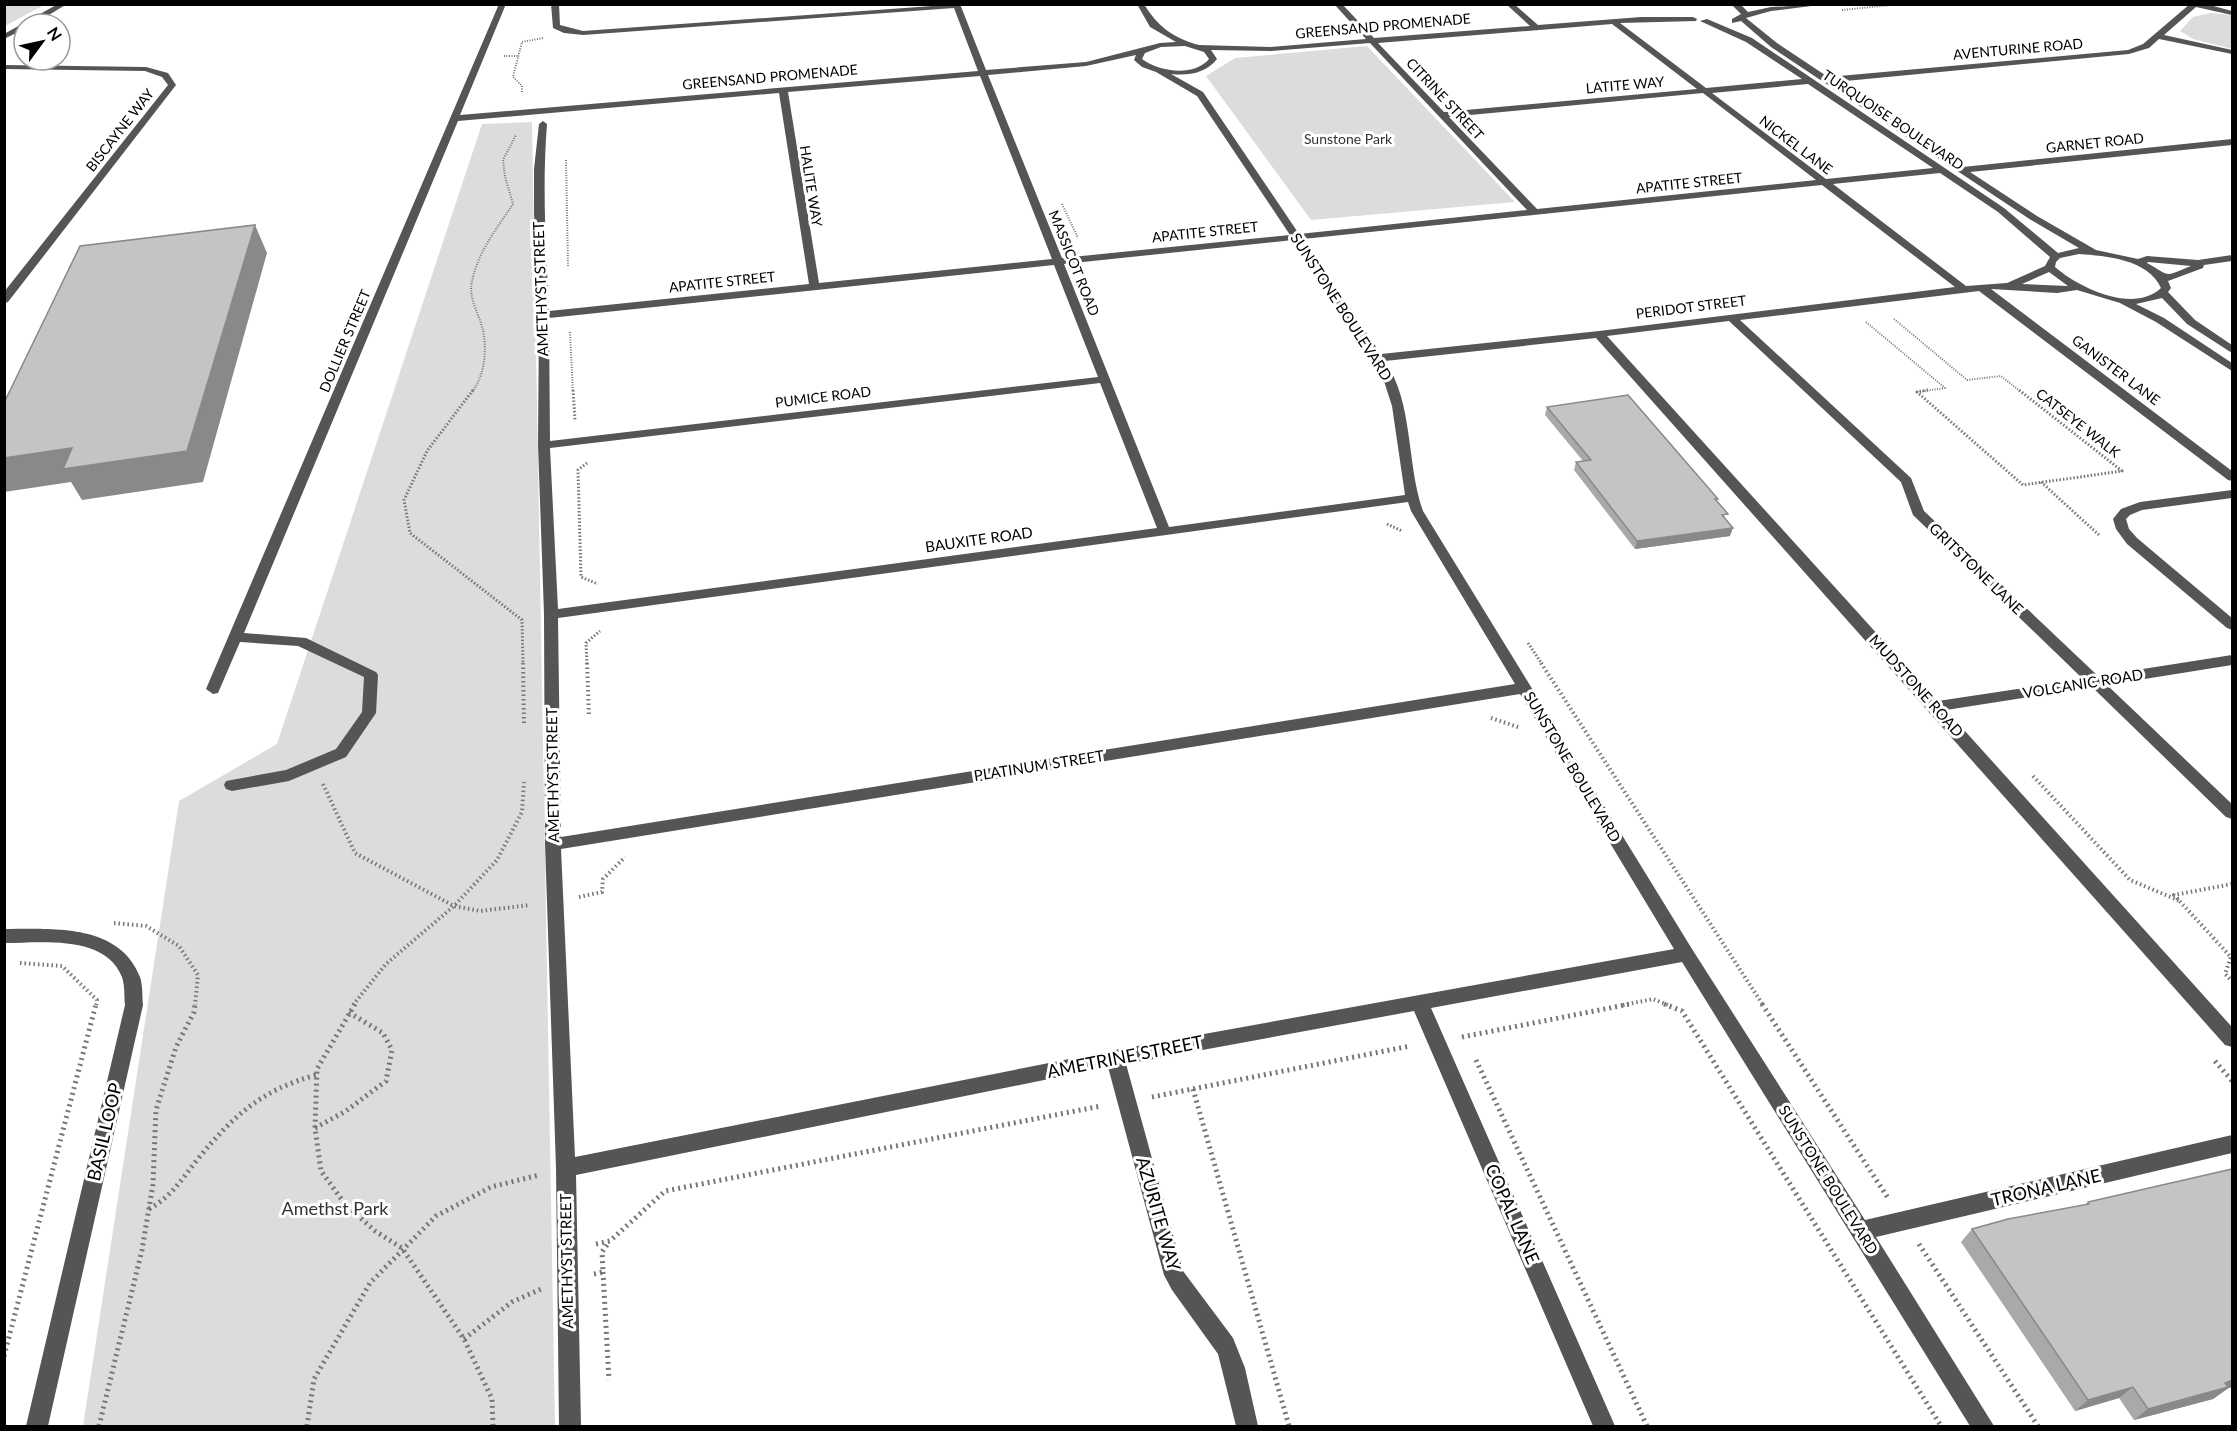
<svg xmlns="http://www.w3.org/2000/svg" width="2237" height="1431" viewBox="0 0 2237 1431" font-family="Lato,sans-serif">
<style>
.green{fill:#dcdcdc}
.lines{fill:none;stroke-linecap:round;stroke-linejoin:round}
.path-far3{stroke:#777;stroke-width:2;stroke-dasharray:1 1.5;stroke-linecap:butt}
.path-far2{stroke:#777;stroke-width:3;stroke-dasharray:1.5 2;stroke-linecap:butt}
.path-far1{stroke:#777;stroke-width:4;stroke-dasharray:1.5 3;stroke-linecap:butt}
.path{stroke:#777;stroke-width:5;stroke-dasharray:2 4;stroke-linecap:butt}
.minor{fill:#555;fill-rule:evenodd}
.wall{fill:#a9a9a9}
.shaded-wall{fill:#898989}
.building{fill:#c4c4c4;stroke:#898989;stroke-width:1.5}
.labels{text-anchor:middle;stroke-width:6;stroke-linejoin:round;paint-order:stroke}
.far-street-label{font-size:14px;fill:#000;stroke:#fff}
.far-park-label{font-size:14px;fill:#333;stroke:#fff}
.street-label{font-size:15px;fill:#000;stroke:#fff}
.near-street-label{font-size:18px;fill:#000;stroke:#fff}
.near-park-label{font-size:18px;fill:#333;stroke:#fff}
</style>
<rect width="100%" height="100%" fill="#fff"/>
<!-- green -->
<g class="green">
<polygon points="5,4 44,4 44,5 5,26"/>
<polygon points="2210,13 2232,15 2232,49 2193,39 2180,31 2193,17"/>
<polygon points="1367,46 1515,202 1311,220 1206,76 1235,58"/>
<polygon points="532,122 555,1426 83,1426 179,801 277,744 482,124"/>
</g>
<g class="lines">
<!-- path-far3 -->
<g class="path-far3">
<polyline points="1842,10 1901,4"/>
<polyline points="504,56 518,56"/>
<polyline points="522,92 522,86 513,77 522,42 543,38"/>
<polyline points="566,160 568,266"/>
<polyline points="1062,204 1078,238"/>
<polyline points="1894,319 1967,380 2001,376 2021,392"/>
<polyline points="1866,322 1945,388 1917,392"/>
<polyline points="570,332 573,392"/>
<path d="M472,392c13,-17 15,-42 11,-62 -4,-16 -15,-32 -11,-49 6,-29 25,-53 41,-77l-8,-27 -2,-17 13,-25"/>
</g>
<!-- path-far2 -->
<g class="path-far2">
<polyline points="473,390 427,451 404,500 410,533 522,620 523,664"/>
<polyline points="573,390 575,420"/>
<polyline points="1928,390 1917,392 2023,485 2122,471 2019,390"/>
<polyline points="587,463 578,470 581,577 598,584"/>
<polyline points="2041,482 2099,535"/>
<polyline points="1387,524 1402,531"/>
<polyline points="1528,643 1542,664"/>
<polyline points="587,664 586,643 600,631"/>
</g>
<!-- path-far1 -->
<g class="path-far1">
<polyline points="523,663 524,726"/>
<polyline points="587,663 589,716"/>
<polyline points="1541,663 1763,1005"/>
<polyline points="1491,718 1518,727"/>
<polyline points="2033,776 2130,880 2180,901"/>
<polyline points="323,784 355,853 454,906 480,911 530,905"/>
<polyline points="2232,884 2174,895 2231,957 2225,974 2232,981"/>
<polyline points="579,897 602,892 603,879 625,857"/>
<polyline points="114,923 146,926 179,946 198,975 195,1005"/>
<polyline points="20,963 62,966 97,1000 96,1005"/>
<polyline points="353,1005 386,964 454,906 497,860 522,812 524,782"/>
<polyline points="1623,1005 1653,999 1668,1005"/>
</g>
<!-- path -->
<g class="path">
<polyline points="355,1004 317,1069 315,1128 321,1171 345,1204 375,1231 402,1248 464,1339 492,1399 493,1426"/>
<polyline points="1664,1004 1682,1011 1941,1426"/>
<polyline points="1762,1004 1888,1198"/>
<polyline points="1462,1037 1630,1004"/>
<polyline points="1476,1060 1647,1426"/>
<polyline points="2215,1061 2232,1081"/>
<polyline points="1193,1089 1289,1426"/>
<polyline points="1152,1097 1410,1046"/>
<polyline points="315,1128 346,1111 386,1081 392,1050 383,1033 348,1012"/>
<path d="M149,1209c22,-12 33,-30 48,-49 36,-44 64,-70 119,-85"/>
<polyline points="596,1244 610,1241 665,1191 1101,1106"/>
<polyline points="1919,1244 2038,1426"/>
<polyline points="603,1272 609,1380"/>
<polyline points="594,1274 603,1272 602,1252 609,1242"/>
<polyline points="464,1339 512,1302 541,1289"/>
<polyline points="4,1356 96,1004"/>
<polyline points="99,1426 142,1250 153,1184 156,1110 176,1047 194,1012 195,1004"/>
<polyline points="307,1426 314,1379 370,1283 436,1216 491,1187 539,1175"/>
</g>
<!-- minor -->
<g class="minor">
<polygon points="58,4 67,4 34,24 24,24 24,29 4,39 4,34"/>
<path d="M499,4h7l-46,111 518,-44 -24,-63 -371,27 -19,-2 -11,-5 -2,-24h8l1,21 23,6 377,-27 26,66 100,-8 74,-19 16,-1 -26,-15 -13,-23h7c13,22 29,34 55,41l72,2 95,-8 -32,-35h8l32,34 156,-12 -24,-22h8l24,21 103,-8h52l4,2 -1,2 -76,2 86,65 96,-9 -56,-37 -46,-21 7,-2 45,19 252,170 54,45 21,-5 -48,-28 -260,-173 -30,-26 -9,2v-4l9,-5 -10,-10h9l8,8 23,-5 56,-3 -56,7 -25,7 31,25 51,34 300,-27 15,-6 47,-40h16l26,7v4l-36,-8 -32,28 68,15v4l-73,-15 -10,9 -20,6 -294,28 128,85 269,-28v6l-262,27 67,44 59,34 42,9 9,-3 51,4 34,-5v6l-28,4 -1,3 -35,13 3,7 -3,4 27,28 37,25v8l-45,-29 -25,-26 -26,6 28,14 68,45v8l-76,-49 -36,-19 -43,-13 -20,3 -66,-4 241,182v10l-4,-1 -249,-189 -239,29 171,158 13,33 174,165 134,-21v10l-125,20 125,119v15l-6,-2 -134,-130 -146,23 286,317v20l-7,-2 -629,-707 -211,23c29,43 21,102 38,150l269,438 173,271 367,-85v18l-356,84 118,189h-24l-288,-464 -251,46 184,418h-22l-179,-415 -288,53 57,207 50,67 12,30 13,58h-22l-18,-72 -46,-64 -8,-15 -56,-208 -532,108 5,251h-22l-3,-258 -11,-324 -1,-230 -6,-169 1,-130 -5,-102v-44l5,-45 4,-3 4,3c-5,63 -1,124 2,187l260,-27 -30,-191 -321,28 -214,512 62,5 70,34 2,3 -2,38 -30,44 -57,24 -57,10 -6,-2 -2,-4 2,-4 60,-11 50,-21 26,-37 2,-35 -66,-31 -58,-4 -22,51 -5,1 -7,-5zM1612,24l85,65 -253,23 -66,-69zM1370,43l157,167 -228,24 -96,-142 -32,-18c18,2 35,-1 46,-15l-6,-9 60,1zM1185,46l19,6 5,7c-15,18 -50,13 -67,0l3,-6 16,-6zM1136,55l-2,5 8,7 14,5 41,24 93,139 -228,23 -74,-183 98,-9zM980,76l72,183 -233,24 -31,-191zM1808,84l125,84 -107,11 -114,-86zM1703,93l113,87 -279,29 -88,-92zM1940,173l58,39 52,45 -5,9 -38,17 -41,3 -133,-102zM1822,185l133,102 -356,44 -218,23 -78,-115zM1293,240l88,132 11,34 13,89 -236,32 -105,-263zM2079,254c27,2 69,5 82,34 -27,26 -82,0 -106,-21l1,-5 4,-4zM2147,263l1,-1 43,4c-28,11 -19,11 -44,-3zM1054,265l44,112 -548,64 -1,-123zM2049,272l19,14 -46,-2zM1729,321l172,161 12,33 170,164 -145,22 -331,-365zM1100,383l57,145 -599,81 -8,-161zM1408,502l3,9 104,173 -954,153 -3,-219zM1520,694l154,255 -559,101 -540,107 -14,-308z"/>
<polygon points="4,65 146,67 168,73 176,85 8,302 4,303 4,292 168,85 162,77 145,71 4,69"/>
<polygon points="2232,490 2232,498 2142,510 2130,515 2126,519 2129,529 2137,538 2232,618 2232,630 2227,628 2127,544 2116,529 2113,519 2121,509 2140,502"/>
<path d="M4,929c48,0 115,-6 136,48 3,9 2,19 3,28l-95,421h-22l99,-421c-1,-9 0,-19 -3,-28 -17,-43 -81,-34 -118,-34z"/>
</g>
</g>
<!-- wall -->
<g class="wall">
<polygon points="1547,407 1717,501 1726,520 1730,536 1635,549 1574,470 1576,462 1583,461 1545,415"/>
<polygon points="2088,1202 2227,1389 2213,1399 2134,1420 2119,1398 2075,1411 1961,1242 1972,1229 2085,1205"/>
</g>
<!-- shaded-wall -->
<g class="shaded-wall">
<polygon points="255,225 267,253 203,482 82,500 71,482 4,492 4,458"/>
<polygon points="1733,528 1730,536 1635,549 1637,541"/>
<polygon points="2232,1380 2232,1387 2227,1389 2213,1399 2134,1420 2148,1409"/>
<polygon points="2133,1387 2119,1398 2075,1411 2088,1400"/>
</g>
<!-- building -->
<g class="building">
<polygon points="255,225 187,451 63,469 72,448 4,458 4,403 80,246"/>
<polygon points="1628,395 1718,499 1715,499 1728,514 1722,515 1733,528 1637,541 1576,462 1591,460 1547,407"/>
<polygon points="2232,1169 2232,1380 2225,1383 2228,1387 2148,1409 2133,1387 2088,1400 1972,1229 2008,1219 2089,1204 2088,1202"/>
</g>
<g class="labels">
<!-- far-street labels -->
<g class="far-street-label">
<text transform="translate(1383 26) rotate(-5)" y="5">GREENSAND PROMENADE</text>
<text transform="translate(2018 49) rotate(-5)" y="5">AVENTURINE ROAD</text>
<text transform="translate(770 77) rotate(-5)" y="5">GREENSAND PROMENADE</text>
<text transform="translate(1625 85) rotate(-5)" y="5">LATITE WAY</text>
<text transform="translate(1445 99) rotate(47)" y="5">CITRINE STREET</text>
<text transform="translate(1893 120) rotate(34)" y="5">TURQUOISE BOULEVARD</text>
<text transform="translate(120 130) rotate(-52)" y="5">BISCAYNE WAY</text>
<text transform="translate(2095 143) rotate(-6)" y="5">GARNET ROAD</text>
<text transform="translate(1796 145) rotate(37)" y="5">NICKEL LANE</text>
<text transform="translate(1689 183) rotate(-6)" y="5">APATITE STREET</text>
<text transform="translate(811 186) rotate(81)" y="5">HALITE WAY</text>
<text transform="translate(1205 232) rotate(-6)" y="5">APATITE STREET</text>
<text transform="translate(1074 263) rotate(68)" y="5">MASSICOT ROAD</text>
<text transform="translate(722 282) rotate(-6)" y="5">APATITE STREET</text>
<text transform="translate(1691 307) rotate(-7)" y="5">PERIDOT STREET</text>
<text transform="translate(345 341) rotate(-67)" y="5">DOLLIER STREET</text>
<text transform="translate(2116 370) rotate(37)" y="5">GANISTER LANE</text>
<text transform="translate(823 397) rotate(-7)" y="5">PUMICE ROAD</text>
<text transform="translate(2078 423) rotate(38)" y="5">CATSEYE WALK</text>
</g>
<!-- far-park labels -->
<g class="far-park-label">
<text x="1348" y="144">Sunstone Park</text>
</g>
<!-- street labels -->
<g class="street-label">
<text transform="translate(541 289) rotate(-92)" y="5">AMETHYST STREET</text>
<text transform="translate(1341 307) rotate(57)" y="5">SUNSTONE BOULEVARD</text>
<text transform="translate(979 540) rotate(-8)" y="5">BAUXITE ROAD</text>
<text transform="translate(1976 569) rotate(44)" y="5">GRITSTONE LANE</text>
<text transform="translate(2083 684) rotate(-9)" y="5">VOLCANIC ROAD</text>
<text transform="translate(1916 686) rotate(48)" y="5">MUDSTONE ROAD</text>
<text transform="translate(1039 766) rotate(-9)" y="5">PLATINUM STREET</text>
<text transform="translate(1572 767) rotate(59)" y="5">SUNSTONE BOULEVARD</text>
<text transform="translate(553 775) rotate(-91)" y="5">AMETHYST STREET</text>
<text transform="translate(1828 1180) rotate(58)" y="5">SUNSTONE BOULEVARD</text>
<text transform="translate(567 1261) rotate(-91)" y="5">AMETHYST STREET</text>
</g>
<!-- near-street labels -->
<g class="near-street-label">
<text transform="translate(1125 1057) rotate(-11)" y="6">AMETRINE STREET</text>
<text transform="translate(105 1132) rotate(-77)" y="6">BASIL LOOP</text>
<text transform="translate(2046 1188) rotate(-13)" y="6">TRONA LANE</text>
<text transform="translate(1158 1214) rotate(74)" y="6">AZURITE WAY</text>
<text transform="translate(1512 1214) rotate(66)" y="6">COPAL LANE</text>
</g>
<!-- near-park labels -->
<g class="near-park-label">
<text x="335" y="1215">Amethst Park</text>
</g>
</g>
<!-- border -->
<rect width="2237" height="1431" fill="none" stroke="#000000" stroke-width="12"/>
<!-- north arrow -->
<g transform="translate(42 42) rotate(57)"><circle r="28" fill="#ffffff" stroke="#999999" stroke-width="1.5"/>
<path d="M0-4.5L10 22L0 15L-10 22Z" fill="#000000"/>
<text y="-9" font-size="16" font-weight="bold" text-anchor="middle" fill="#000000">N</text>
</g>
</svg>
